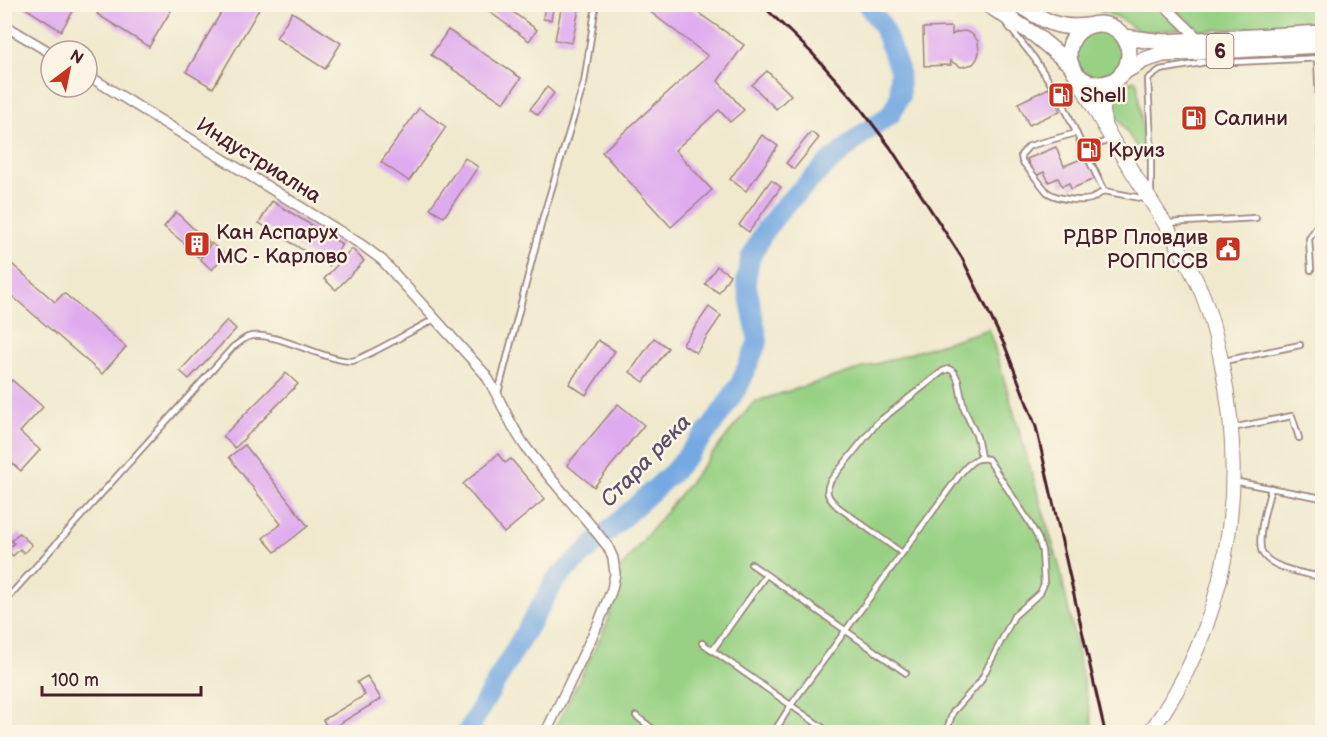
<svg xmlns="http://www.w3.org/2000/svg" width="1327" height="737" viewBox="0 0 1327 737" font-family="'Balsamiq Sans',sans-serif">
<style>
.green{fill:#98d184;stroke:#717858;stroke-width:1.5}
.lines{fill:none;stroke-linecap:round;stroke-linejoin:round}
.river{stroke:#75a9e2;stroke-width:20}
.building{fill:#dfabef}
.service-casing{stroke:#9d847c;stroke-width:8}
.minor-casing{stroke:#9d847c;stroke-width:12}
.secondary-casing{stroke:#9d847c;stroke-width:16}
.primary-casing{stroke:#9d847c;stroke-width:18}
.service{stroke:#fff;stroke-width:4.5}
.minor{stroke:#fff;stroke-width:9}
.secondary{stroke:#fff;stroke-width:14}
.primary{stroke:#fff;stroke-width:15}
.rail{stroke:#4a1f2b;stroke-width:3}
.labels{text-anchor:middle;stroke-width:5;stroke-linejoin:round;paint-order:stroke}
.shield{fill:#fcf5e5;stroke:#7f5f63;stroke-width:1.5}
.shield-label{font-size:20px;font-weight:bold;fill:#4a1f2b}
.poi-label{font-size:21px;fill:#4a1f2b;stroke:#fcf5e5;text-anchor:start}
.street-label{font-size:21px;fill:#4a1f2b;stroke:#fcf5e5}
.water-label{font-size:22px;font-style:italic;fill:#594f6b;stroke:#fcf5e5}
</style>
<rect width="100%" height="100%" fill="#fcf5e5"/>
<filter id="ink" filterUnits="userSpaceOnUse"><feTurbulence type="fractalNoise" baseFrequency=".0167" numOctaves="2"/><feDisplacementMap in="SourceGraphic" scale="12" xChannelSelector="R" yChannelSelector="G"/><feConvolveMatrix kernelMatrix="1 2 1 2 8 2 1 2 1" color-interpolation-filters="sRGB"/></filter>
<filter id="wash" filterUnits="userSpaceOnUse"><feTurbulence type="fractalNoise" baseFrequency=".008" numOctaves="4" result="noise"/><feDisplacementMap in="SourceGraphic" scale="24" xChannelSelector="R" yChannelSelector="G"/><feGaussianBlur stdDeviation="1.35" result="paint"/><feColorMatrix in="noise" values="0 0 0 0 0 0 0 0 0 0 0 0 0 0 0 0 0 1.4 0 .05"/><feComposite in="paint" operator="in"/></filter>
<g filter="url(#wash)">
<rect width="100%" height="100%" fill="#f0e9ce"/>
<!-- green -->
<g class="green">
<polygon points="1102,5 1156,5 1182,29 1140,32 1118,17 1099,11"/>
<polygon points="1171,5 1322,5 1322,23 1201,31"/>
<circle cx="1099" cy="54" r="24"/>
<polygon points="1135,80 1137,82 1146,161 1111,108 1111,100 1117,87"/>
<polygon points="989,329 1060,569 1094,732 553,732 607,624 620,569 754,402"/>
</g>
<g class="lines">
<!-- river -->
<polyline class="river" points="467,732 556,579 673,472 712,426 740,384 758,341 746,281 750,259 765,230 784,206 825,166 864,133 891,114 900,96 899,69 883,27 867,4"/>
</g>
<g id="blocks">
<!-- building -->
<g class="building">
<polygon points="19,4 70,4 75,8 61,31"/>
<polygon points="103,4 175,4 149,47 97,14"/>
<polygon points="226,4 262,4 213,88 186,72"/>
<polygon points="485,4 502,4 537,30 529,41 483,7"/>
<polygon points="545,4 554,4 551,20 543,19"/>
<polygon points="562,4 580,4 572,43 555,40"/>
<polygon points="648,5 687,5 744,45 718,81 744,110 730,122 719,110 675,150 712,190 671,227 602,152 708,56 645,8"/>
<polygon points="292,12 341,43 325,69 276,38"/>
<polygon points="952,27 952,35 957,32 965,31 972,34 978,41 979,53 977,59 973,64 966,66 961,67 950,61 951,65 924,66 923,28"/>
<polygon points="448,30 521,78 504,103 431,55"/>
<polygon points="767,71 791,95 776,109 752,85"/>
<polygon points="547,87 554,93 538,115 530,109"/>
<polygon points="1049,88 1060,111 1029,125 1018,103"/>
<polygon points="419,108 446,127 409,181 381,162"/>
<polygon points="811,132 819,138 794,169 786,163"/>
<polygon points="762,135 778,146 746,191 730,179"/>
<polygon points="1056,147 1064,166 1091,155 1101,176 1071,189 1069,183 1062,186 1058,178 1049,182 1044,172 1035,176 1027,159"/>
<polygon points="465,158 478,167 444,217 430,208"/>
<polygon points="771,180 781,187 749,232 739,225"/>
<polygon points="272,201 342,244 329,266 259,223"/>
<polygon points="176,212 196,231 184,243 164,227"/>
<polygon points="198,233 209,242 198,257 185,246"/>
<polygon points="211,243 225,254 212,270 200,259"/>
<polygon points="352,249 364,261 336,290 324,279"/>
<polygon points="12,264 55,302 64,293 126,347 102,374 4,289 4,272"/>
<polygon points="717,266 730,275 719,293 705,284"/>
<polygon points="709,307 721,316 696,353 683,344"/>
<polygon points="227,320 236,329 189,379 180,371"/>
<polygon points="654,338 668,348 644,382 630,372"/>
<polygon points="598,340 615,351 586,395 569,384"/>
<polygon points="286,373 298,384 235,448 223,436"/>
<polygon points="12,380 43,407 20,432 40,450 21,471 4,456 4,389"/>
<polygon points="618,404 644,425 594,487 567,465"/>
<polygon points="245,445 308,526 275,552 263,538 281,524 229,457"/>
<polygon points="498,454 505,463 511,459 545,499 504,533 463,484"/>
<polygon points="19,533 32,545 24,553 20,549 13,556 7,550 14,543 11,541"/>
<polygon points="367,676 381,699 329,730 323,720 365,695 357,682"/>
</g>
</g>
</g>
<g filter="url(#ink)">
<use href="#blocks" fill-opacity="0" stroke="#9d847c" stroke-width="1.5"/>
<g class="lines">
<defs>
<g id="service">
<polyline points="1097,8 1099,4"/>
<polyline points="1006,23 1034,58 1062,101 1084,150"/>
<polyline points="1317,58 1322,163"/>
<polyline points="1199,62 1213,63 1322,58"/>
<path d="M1076,133l-47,13 -8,9 1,6 25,31c9,7 34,10 44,7 5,-2 9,-6 13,-8"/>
<polyline points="1109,140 1084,150 1104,191 1146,199"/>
<polyline points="1151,193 1151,144 1148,79 1160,70 1201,63"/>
<polyline points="1167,223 1256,218"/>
<polyline points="1311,270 1309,239 1322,219"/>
<polyline points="1224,361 1300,345"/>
<polyline points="498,393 543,217 584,83 596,4"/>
<polyline points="1232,428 1292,416 1299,438"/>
<polyline points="1233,481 1322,498"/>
<path d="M1271,488c-4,16 -13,45 -10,61 4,19 45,25 61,28"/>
<path d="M902,553l-64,-46c-10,-9 -14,-15 -7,-27l46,-57 66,-52 6,-2 5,3 4,8 6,29 13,28 4,20"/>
<polyline points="751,564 906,673"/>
<path d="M4,602l229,-255c5,-3 10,-8 15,-10 24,-8 76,24 104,24 8,0 70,-36 83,-42"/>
<polyline points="702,643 829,732"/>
<polyline points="712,651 766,575"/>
<polyline points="636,716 657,732"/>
<path d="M774,732l17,-27 170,-232c8,-9 14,-17 27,-14l40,61 10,18 4,13 2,33 -4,9 -26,23 -34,66 -27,30 -7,20"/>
</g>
<g id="minor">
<polyline points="1163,4 1200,40"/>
<polyline points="4,25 51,53"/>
<path d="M87,75l275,170 20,15 103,114c16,25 25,53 43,76 26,34 55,64 80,97l5,11 2,16 -3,15 -13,33 -53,110"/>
</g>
<g id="secondary">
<path d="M1074,71c13,23 24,46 38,68 30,50 65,98 89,152 10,24 16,49 21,74 26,128 5,261 -72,367"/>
<path d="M1104,122c-3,-19 1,-29 13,-44"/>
</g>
<g id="primary">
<polyline points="987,4 1035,35 1071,65"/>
<path d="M1018,4c25,16 39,26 70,22"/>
<circle cx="1099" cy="54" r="30"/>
<polyline points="1124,37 1163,42 1322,33"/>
<polyline points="1122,73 1144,60 1163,54 1322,45"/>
</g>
</defs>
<!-- service casing -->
<use href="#service" class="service-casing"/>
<!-- minor casing -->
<use href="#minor" class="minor-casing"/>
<!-- secondary casing -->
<use href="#secondary" class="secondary-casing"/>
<!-- primary casing -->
<use href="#primary" class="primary-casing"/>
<!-- service -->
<use href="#service" class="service"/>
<!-- minor -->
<use href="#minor" class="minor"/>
<!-- secondary -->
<use href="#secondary" class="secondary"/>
<!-- primary -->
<use href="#primary" class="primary"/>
<!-- rail -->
<polyline class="rail" points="761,4 812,53 855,101 890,147 962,258 1005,346 1036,427 1105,732"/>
</g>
</g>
<!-- icons -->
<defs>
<symbol id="fuel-square" viewBox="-11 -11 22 22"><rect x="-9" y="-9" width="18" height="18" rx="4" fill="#c8321e" stroke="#fcf5e5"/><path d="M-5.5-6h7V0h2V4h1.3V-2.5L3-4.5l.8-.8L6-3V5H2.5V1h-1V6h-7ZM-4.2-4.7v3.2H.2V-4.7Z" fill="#fff"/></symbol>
<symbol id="building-square" viewBox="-11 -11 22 22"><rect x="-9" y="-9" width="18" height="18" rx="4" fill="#c8321e" stroke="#fcf5e5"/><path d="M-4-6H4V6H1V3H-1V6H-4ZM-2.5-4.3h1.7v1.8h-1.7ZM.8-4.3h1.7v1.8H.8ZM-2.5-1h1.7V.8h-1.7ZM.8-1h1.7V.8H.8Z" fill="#fff"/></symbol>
<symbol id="civic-square" viewBox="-11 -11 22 22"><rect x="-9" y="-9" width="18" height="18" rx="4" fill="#c8321e" stroke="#fcf5e5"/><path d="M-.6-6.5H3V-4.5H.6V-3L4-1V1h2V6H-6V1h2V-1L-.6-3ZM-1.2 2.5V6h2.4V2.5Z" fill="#fff"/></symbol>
</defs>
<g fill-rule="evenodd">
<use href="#fuel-square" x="1046" y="80" width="30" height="30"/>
<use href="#fuel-square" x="1179" y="103" width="30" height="30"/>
<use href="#fuel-square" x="1074" y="135" width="30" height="30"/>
<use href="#building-square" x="182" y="229" width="30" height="30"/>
<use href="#civic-square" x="1213" y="234" width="30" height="30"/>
</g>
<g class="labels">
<!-- shield labels -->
<rect class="shield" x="1206.5" y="34" width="27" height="34" rx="4.5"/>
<g class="shield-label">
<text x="1220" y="58">6</text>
</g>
<!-- poi labels -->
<g class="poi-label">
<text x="1080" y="102">Shell</text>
<text x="1214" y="125">Салини</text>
<text x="1108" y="157">Круиз</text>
<text x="216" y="239">Кан Аспарух<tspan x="216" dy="24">МС - Карлово</tspan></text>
<text x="1208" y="244" text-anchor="end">РДВР Пловдив<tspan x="1208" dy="24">РОППССВ</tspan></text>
</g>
<!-- street labels -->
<g class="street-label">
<text transform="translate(259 160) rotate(32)" y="7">Индустриална</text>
</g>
<!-- water labels -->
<g class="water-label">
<text transform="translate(645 460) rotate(-46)" y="8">Стара река</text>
</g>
</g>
<!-- margin -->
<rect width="1327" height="737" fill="none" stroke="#fcf5e5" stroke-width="24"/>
<!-- north arrow -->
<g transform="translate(69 69) rotate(32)"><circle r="28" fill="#fcf5e5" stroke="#b59f9b" stroke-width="1.5"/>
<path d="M0-4.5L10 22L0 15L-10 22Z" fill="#c8321e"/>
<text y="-9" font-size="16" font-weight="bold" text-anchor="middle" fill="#4a1f2b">N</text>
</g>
<!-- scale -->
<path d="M42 686v9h159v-9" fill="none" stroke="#4a1f2b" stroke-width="3"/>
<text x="51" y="686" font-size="18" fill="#4a1f2b" stroke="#fcf5e5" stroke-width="4.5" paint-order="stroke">100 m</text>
</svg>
